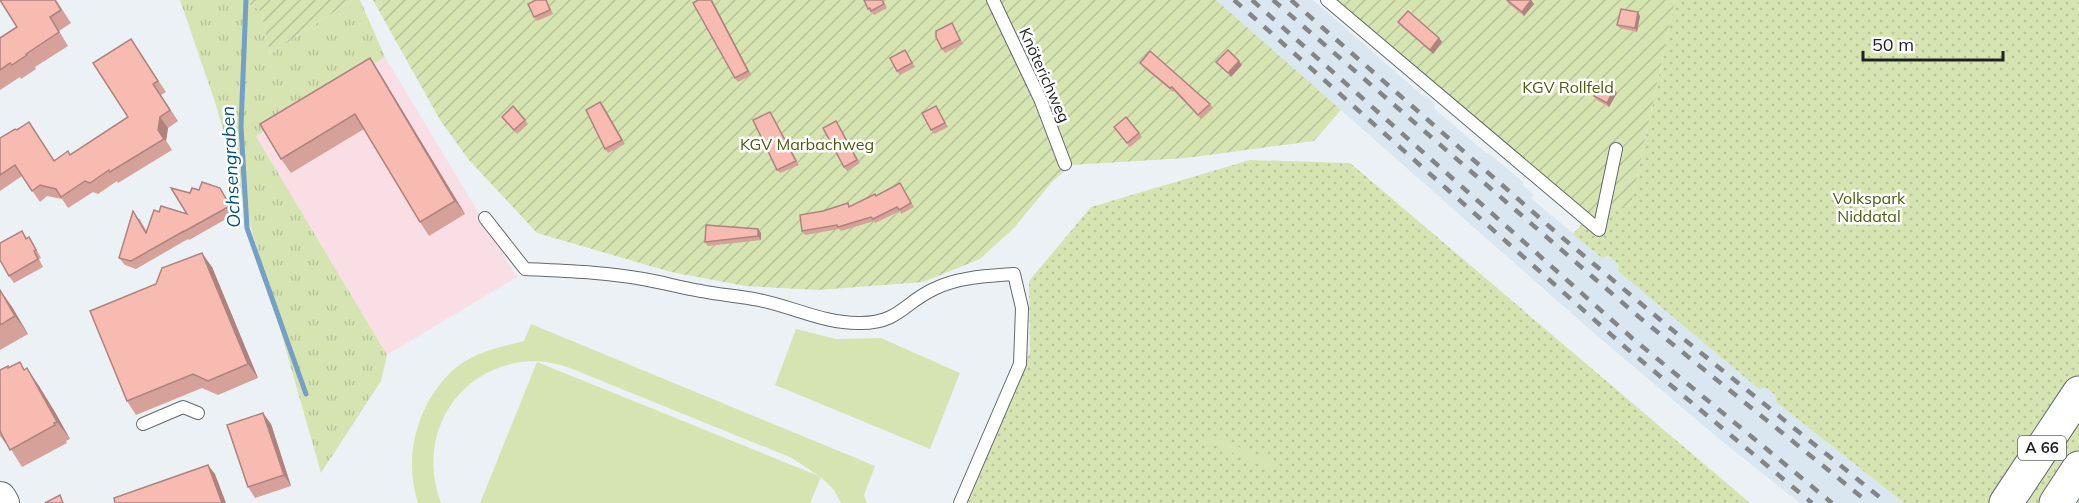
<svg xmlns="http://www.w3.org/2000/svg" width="2079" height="503" viewBox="0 0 2079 503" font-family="Mulish,sans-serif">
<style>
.built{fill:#dae7f0}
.education{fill:#f9dfe5}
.grass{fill:url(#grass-tufts)}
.park{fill:url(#park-dots)}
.garden{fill:url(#garden-furrows)}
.pitch{fill:#d6e4b2}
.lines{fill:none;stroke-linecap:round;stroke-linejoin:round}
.stream{stroke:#73a0c4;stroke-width:5}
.lane-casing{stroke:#64696d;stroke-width:14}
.secondary-casing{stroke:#64696d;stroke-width:34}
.highway-casing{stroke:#64696d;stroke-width:35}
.lane{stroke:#fff;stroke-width:12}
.secondary{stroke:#fff;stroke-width:32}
.highway{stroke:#fff;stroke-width:33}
.rail{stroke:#828689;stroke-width:4.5;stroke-dasharray:10 10;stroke-linecap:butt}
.wall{fill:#d5a199}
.shaded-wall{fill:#ae837d}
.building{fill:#f8bbb2;stroke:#ae837d;stroke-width:1.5}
.labels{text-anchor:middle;stroke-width:5;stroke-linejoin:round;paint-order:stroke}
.shield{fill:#fff;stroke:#626465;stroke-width:1.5}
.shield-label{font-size:15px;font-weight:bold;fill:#1f2123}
.street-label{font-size:16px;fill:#1f2123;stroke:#fff}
.park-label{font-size:16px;fill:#4d5d0c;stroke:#fff}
.water-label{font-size:18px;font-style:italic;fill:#005280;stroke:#fff}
</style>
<defs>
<pattern id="grass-tufts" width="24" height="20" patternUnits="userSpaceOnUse" patternTransform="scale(1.5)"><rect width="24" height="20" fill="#d6e4b2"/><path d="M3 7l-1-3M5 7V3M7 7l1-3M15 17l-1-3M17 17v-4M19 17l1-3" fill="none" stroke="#b7c399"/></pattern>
<pattern id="park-dots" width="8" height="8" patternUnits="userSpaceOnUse" patternTransform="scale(1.5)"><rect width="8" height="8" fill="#d6e4b2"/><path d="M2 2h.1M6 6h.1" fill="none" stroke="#b7c399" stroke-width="1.8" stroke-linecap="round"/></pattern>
<pattern id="garden-furrows" width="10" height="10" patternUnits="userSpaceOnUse" patternTransform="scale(1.5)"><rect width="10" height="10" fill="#d6e4b2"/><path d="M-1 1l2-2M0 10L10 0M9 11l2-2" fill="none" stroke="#b7c399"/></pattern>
</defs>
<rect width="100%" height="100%" fill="#ecf1f6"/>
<!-- built -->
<polygon class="built" points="1216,0 1313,0 1422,95 1426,96 1434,103 1435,109 1486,153 1490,154 1523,182 1523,185 1533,194 1532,199 1602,258 1608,256 1619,265 1618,271 1758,388 1765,387 1776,396 1776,402 1904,503 1800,503 1724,443 1588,328"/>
<!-- education -->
<polygon class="education" points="385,57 517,277 387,355 256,136"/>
<!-- grass -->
<polygon class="grass" points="180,0 243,0 261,11 270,54 352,0 360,0 385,57 256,136 387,355 381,381 321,473 216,105"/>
<!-- park -->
<g class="park">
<polygon points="1675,0 2079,0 2079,503 1904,503 1776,402 1776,396 1765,387 1759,389 1618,271 1619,265 1608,256 1602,258 1573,234 1588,217 1631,205"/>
<polygon points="1250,160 1350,163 1750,503 968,503 1030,352 1029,281 1091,207"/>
</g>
<!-- garden -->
<g class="garden">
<polygon points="243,0 352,0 270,54 261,11"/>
<polygon points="373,0 1216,0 1341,110 1314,141 1186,158 1071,165 1052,182 1014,228 980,259 923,282 818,290 745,286 671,272 537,233 469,160 440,120"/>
<polygon points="1335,0 1675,0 1631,205 1588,217"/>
</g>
<!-- pitch -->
<g class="pitch">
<path d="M531,324l344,142 -11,29 3,8h-26l-7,-13 -13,-13 -11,26h-330l57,-141 282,114 -27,-18 -222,-90c-12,-4 -25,-7 -37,-7 -75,3 -118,74 -92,142h-23c-15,-46 -1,-99 34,-132 19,-18 47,-24 72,-30z"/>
<polygon points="796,329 836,339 881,338 960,373 930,449 775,385"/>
<polygon points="1208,434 1274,462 1271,469 1205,441"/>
</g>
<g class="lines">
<!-- stream -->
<polyline class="stream" points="246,0 241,127 247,228 306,394"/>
<defs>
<g id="lane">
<polyline points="993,0 1041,101 1065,164"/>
<polyline points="1327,0 1599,230 1616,149"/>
<path d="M485,218l40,51c39,2 79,3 118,10 19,3 38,9 58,12 19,4 39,5 58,9 35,7 66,24 102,23 38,0 44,-21 73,-34 24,-12 54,-13 80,-15l8,34 -2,56 -60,139"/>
<polyline points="143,424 183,407 198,413"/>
</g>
<polyline id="secondary" points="0,498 3,503"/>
<g id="highway">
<polyline points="2006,503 2079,393"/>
<polyline points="2056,503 2079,468"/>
</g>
</defs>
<!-- lane casing -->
<use href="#lane" class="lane-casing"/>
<!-- secondary casing -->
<use href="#secondary" class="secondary-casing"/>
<!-- highway casing -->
<use href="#highway" class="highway-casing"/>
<!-- lane -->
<use href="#lane" class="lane"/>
<!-- secondary -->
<use href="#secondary" class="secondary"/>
<!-- highway -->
<use href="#highway" class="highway"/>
<!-- rail -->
<g class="rail">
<polyline points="1234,0 1625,347 1812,503"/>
<polyline points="1252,0 1632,338 1832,503"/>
<polyline points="1273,0 1639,317 1869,503"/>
<polyline points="1291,0 1558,234 1670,328 1887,503"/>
</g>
</g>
<!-- wall -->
<g class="wall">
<polygon points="56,0 71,23 59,31 68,46 35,67 36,69 21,79 20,77 0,90 0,38"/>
<polygon points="536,0 547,0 553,14 537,21 534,17"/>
<polygon points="712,0 751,75 738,82 735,78"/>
<polygon points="864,0 883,0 887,8 874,15 872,12 871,13"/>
<polygon points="1507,0 1534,4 1524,16 1508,3"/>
<polygon points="1640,16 1637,32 1620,28 1617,25"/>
<polygon points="1398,22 1439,38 1442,42 1433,54 1401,26"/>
<polygon points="954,27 963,44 945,53 942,49"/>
<polygon points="138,50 166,92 161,95 178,121 168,128 166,141 172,150 118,183 117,181 98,194 93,192 68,208 62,199 47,196 40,202 22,176 0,191 0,138 29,122 54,160 70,155 128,117"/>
<polygon points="905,50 915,67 900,75 897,71"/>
<polygon points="1140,63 1210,104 1213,108 1201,119 1174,91 1173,92 1143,67"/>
<polygon points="379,72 465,214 429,236 420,222 364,129 291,173 281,159"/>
<polygon points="1617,93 1609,107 1597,100 1594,96"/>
<polygon points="603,105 625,144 608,153 605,149"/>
<polygon points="938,110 948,127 934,134 931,130"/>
<polygon points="773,116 799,165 780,173 777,170"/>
<polygon points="502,117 525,120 528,124 517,134"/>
<polygon points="1126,117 1142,137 1130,147 1114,127"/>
<polygon points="839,125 860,163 847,171 844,167"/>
<polygon points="900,183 914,207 901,214 900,211 875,223 874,221 841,231 839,229 805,235 802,231 850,206 876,196"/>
<polygon points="190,193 225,196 235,214 189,240 188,239 136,269 125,265 119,258 139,218 147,232 159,212 187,214"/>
<polygon points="758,229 761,233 761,240 708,246 705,242"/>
<polygon points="22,231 27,238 29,237 34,245 41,258 39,259 43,267 14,283 9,276"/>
<polygon points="212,267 258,378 218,395 202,388 136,415 127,401"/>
<polygon points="0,290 12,307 28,334 0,350"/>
<polygon points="9,368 25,369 39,386 70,439 66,441 67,443 22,467 7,443 6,444 0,436 0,370"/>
<polygon points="271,424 291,486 255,498 248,487"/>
</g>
<!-- shaded-wall -->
<g class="shaded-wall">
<polygon points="711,0 712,0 751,75 748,71"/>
<polygon points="1531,0 1534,4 1524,16 1522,12"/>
<polygon points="1638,12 1640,16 1637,32 1635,28"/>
<polygon points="1439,38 1442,42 1433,54 1430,50"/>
<polygon points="370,58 379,72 465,214 455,201"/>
<polygon points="1239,61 1242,65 1231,77 1228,73"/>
<polygon points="1614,89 1617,93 1609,107 1607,103"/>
<polygon points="160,117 168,128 166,141 172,150 158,130"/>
<polygon points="758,229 761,233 761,240 758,236"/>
<polygon points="202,253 212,267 258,378 248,364"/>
<polygon points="0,290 12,307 28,334 15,316"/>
<polygon points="27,368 39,386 55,412 70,439 57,422"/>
<polygon points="263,413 271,424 291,486 284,475"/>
<polygon points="208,465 215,474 226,503 222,503"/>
</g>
<!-- building -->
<g class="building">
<polygon points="0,0 55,0 61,10 50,17 59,32 26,54 27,55 12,65 10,63 0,70 0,38 17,27"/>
<polygon points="536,0 546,0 550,10 534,17 528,4"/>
<polygon points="698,0 711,0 748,71 735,78 693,3"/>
<polygon points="864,0 882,0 884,4 871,11 870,8 868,9"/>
<polygon points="1507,0 1531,0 1522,12"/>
<polygon points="1621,9 1638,12 1635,28 1617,25"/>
<polygon points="1408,11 1439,38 1430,50 1398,22"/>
<polygon points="952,23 960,40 942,49 936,37 936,31"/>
<polygon points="131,39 158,81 153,84 170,110 160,117 158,130 164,139 110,172 109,170 90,183 85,181 61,197 56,189 40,185 32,191 15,165 0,175 0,138 15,129 17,130 29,122 54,161 68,151 70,155 128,117 93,63"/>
<polygon points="905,50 912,63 897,71 890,58"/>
<polygon points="1228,50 1239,61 1228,73 1216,62"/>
<polygon points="1150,51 1210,104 1198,115 1172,87 1170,88 1140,63"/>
<polygon points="370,58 455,201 420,222 355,114 281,159 260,124"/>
<polygon points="1601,83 1614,89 1607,103 1594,96"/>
<polygon points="600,102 622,140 605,149 586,110"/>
<polygon points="513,106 525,120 514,130 502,117"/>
<polygon points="936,106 945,123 931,130 922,113"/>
<polygon points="770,112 796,161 777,170 753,120"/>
<polygon points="1126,117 1139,133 1127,143 1114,127"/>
<polygon points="836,121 857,160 844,167 823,128"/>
<polygon points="202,182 220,188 230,206 183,232 184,231 131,261 119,258 133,211 146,233 154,210 159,212 161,206 187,214 171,188 190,193 192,188 199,190"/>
<polygon points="900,183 911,203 899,210 897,207 873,219 871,217 838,227 837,225 802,231 800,215 823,211 848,203 849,207 875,194 876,196"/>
<polygon points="706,225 758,229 758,236 705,242"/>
<polygon points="22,231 26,239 29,237 36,250 34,251 38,259 9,276 0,260 0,243"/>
<polygon points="202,253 248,364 208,381 193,374 127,401 90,311 156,284 162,268"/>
<polygon points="0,290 15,316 0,325"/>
<polygon points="20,362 24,370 27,368 57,422 54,423 55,425 10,450 0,431 0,370 8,366 8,368"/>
<polygon points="263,413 284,475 248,487 227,425"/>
<polygon points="208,465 222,503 115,503 114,498"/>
<polygon points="60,495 63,503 45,503"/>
</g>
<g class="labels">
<!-- shield labels -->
<rect class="shield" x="2018" y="436" width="48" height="24" rx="4.5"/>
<g class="shield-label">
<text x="2042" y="453">A 66</text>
</g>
<!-- street labels -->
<g class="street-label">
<text transform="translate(1045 75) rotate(66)" y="6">Knöterichweg</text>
</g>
<!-- park labels -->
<g class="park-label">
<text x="1568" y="93">KGV Rollfeld</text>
<text x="807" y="150">KGV Marbachweg</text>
<text x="1869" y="204">Volkspark<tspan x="1869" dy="18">Niddatal</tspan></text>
</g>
<!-- water labels -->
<g class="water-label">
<text transform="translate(231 167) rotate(-93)" y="6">Ochsengraben</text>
</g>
</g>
<!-- scale -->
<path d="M1863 51v9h140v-9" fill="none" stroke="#1f2123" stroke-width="3"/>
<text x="1872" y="51" font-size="18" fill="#1f2123" stroke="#ffffff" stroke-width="4.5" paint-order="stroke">50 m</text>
</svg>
